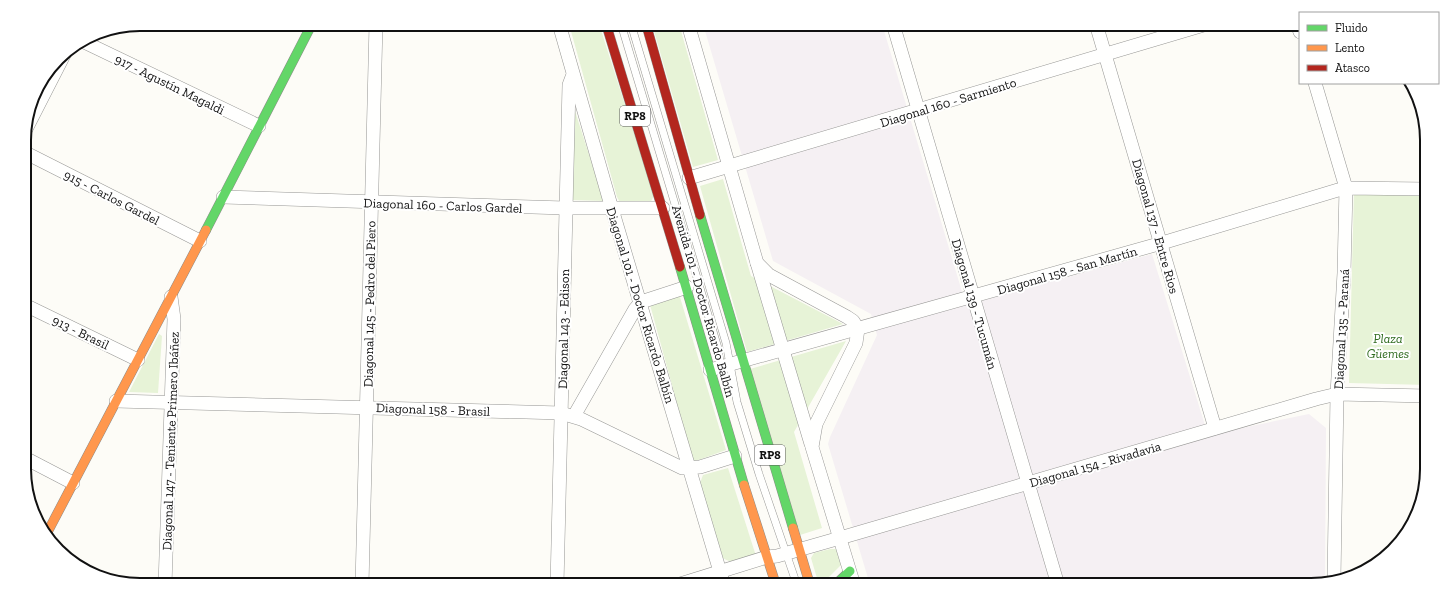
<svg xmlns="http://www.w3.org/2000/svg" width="1451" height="609" viewBox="0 0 1451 609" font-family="'Zilla Slab',serif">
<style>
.industrial{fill:#f5f0f3}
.green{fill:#e7f3d7}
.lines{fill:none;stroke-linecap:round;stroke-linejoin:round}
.lane-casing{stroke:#979795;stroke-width:8}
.street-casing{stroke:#979795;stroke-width:14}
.fast-casing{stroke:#8e8d8b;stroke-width:10}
.slow-casing{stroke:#8e8d8b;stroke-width:10}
.jam-casing{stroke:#8e8d8b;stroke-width:10}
.lane{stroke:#fffffe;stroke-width:7}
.street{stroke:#fffffe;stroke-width:13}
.fast{stroke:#63d668;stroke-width:9}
.slow{stroke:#ff974d;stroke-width:9}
.jam{stroke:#b3261e;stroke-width:9}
.labels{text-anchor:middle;stroke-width:4;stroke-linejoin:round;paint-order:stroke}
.shield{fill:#fff;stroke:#585858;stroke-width:1}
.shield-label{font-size:12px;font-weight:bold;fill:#111}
.street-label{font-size:13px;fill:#111;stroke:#fff}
.park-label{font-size:13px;font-style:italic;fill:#2f6b1f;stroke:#fff}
.rim{fill:none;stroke:#111;stroke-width:2}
</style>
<rect width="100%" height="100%" fill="#fdfcf7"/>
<!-- industrial -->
<polygon class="industrial" points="703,24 882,24 966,305 1152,254 1208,435 1309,414 1326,428 1325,583 1318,585 870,585 828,444 830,437 877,335 871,314 773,261"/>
<!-- green -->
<g class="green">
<polygon points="569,24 599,24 654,195 650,204 621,204 617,197"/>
<polygon points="652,24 679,24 718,160 693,167"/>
<polygon points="574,108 604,201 570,200"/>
<polygon points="723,179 751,276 843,324 747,352 700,186"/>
<polygon points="1354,192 1426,194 1427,385 1349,383"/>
<polygon points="679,294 726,450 693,462 649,301"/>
<polygon points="159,334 162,336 158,393 129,392"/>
<polygon points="846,341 794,432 822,528 800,535 750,369"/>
<path d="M728,468l28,88c-11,4 -22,10 -33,2l-23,-75 3,-8z"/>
<polygon points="830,549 836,549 841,553 843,563 827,579 824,585 819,585 811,558 814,553"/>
</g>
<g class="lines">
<defs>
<g id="lane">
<polyline points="621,24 718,348 721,369"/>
<polyline points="631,24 726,343 737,402 759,474 797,585"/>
</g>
<g id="street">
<polyline points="559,24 612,209 724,585"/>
<polyline points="688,24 757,263 769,275 847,317 853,321 858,329 856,343 816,424 812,447 854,585"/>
<polyline points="893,24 1058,585"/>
<polyline points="1096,24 1215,428"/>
<polyline points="1297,24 1300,32"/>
<polyline points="82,41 259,126"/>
<polyline points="1315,83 1346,188 1344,273 1337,394 1334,579"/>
<polyline points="24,133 66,51"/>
<polyline points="24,152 200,241"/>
<polyline points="689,178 1207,24"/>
<polyline points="223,197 565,208 663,208"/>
<polyline points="757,263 811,444"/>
<polyline points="25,305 138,360"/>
<polyline points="710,370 1162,243 1338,190 1346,188 1426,189"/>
<polyline points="116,401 561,413 581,419 682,468 700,467 735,456"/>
<polyline points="574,416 635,309 641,302 687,287"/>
<polyline points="25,458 73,483"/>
<polyline points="165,585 174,319 171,297"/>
<polyline points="362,585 376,24"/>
<polyline points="557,585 569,85 572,77"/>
<polyline points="677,585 767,557 777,556 840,538 1316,399 1337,394 1427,396"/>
</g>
<g id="fast">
<polyline points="700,215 793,528"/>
<polyline points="206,230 312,24"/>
<polyline points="680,267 744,485"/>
<polyline points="835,585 850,571"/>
</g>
<g id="slow">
<polyline points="744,485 776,585"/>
<polyline points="793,528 810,585"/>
<polyline points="46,535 206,230"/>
</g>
<g id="jam">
<polyline points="606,24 680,267"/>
<polyline points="646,24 700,215"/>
</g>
</defs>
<!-- lane casing -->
<use href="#lane" class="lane-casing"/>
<!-- street casing -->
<use href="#street" class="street-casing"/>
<!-- fast casing -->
<use href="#fast" class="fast-casing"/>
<!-- slow casing -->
<use href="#slow" class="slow-casing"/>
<!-- jam casing -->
<use href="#jam" class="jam-casing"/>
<!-- lane -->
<use href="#lane" class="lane"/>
<!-- street -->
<use href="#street" class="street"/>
<!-- fast -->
<use href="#fast" class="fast"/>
<!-- slow -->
<use href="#slow" class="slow"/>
<!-- jam -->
<use href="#jam" class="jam"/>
</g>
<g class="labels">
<!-- shield labels -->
<g class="shield">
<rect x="620" y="106" width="30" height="20" rx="3"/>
<rect x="755" y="445" width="30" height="20" rx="3"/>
</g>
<g class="shield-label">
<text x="635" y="120">RP8</text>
<text x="770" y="459">RP8</text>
</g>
<!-- street labels -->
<g class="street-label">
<text transform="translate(170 84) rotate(26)" y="5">917 - Agustín Magaldi</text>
<text transform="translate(948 102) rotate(-17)" y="5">Diagonal 160 - Sarmiento</text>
<text transform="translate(112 197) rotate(27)" y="5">915 - Carlos Gardel</text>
<text transform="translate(443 205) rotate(2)" y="5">Diagonal 160 - Carlos Gardel</text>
<text transform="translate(1156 226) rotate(74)" y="5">Diagonal 137 - Entre Rios</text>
<text transform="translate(1067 270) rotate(-16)" y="5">Diagonal 158 - San Martín</text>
<text transform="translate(704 301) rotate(74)" y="5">Avenida 101 - Doctor Ricardo Balbín</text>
<text transform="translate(369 304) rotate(-89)" y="5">Diagonal 145 - Pedro del Piero</text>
<text transform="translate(975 304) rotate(74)" y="5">Diagonal 139 - Tucumán</text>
<text transform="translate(641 305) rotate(73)" y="5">Diagonal 101 - Doctor Ricardo Balbín</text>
<text transform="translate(563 329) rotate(-89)" y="5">Diagonal 143 - Edison</text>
<text transform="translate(1341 329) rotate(-87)" y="5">Diagonal 135 - Paraná</text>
<text transform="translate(81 332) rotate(26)" y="5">913 - Brasil</text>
<text transform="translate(433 409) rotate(2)" y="5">Diagonal 158 - Brasil</text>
<text transform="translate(170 441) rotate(-88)" y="5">Diagonal 147 - Teniente Primero Ibáñez</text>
<text transform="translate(1095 464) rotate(-16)" y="5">Diagonal 154 - Rivadavia</text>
</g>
<!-- park labels -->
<g class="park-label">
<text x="1388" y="343">Plaza<tspan x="1388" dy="15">Güemes</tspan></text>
</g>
</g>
<!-- crop -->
<path d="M0 0H1451V609H0ZM140 31H1311A109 109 0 0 1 1420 140V469A109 109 0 0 1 1311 578H140A109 109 0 0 1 31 469V140A109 109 0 0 1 140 31Z" fill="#fff" fill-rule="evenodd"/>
<path class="rim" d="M140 31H1311A109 109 0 0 1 1420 140V469A109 109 0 0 1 1311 578H140A109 109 0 0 1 31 469V140A109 109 0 0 1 140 31Z"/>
<!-- legend -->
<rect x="1299" y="12" width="140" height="72" fill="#ffffff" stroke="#a0a0a0"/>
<rect x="1307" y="25" width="20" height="6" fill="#63d668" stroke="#a0a0a0"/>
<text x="1335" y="32" font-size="12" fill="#111111">Fluido</text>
<rect x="1307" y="45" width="20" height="6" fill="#ff974d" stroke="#a0a0a0"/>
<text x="1335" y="52" font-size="12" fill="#111111">Lento</text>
<rect x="1307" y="65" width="20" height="6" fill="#b3261e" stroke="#a0a0a0"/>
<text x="1335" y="72" font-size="12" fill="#111111">Atasco</text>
</svg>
